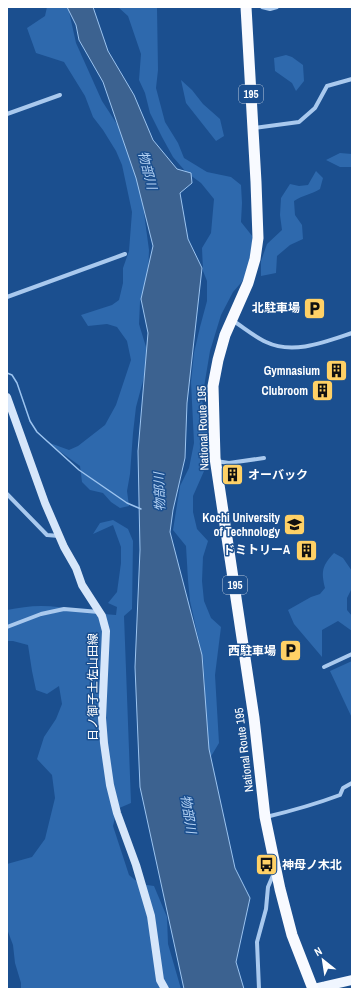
<svg xmlns="http://www.w3.org/2000/svg" width="359" height="996" viewBox="0 0 359 996" font-family="'Archivo Narrow','Noto Sans JP',sans-serif">
<style>
.green{fill:#2e69ad}
.water{fill:#3c6290;stroke:#9cc4f0}
.lines{fill:none;stroke-linecap:round;stroke-linejoin:round}
.stream{stroke:#9cc4f0;stroke-width:1.5}
.minor{stroke:#a9c9ee;stroke-width:4}
.secondary{stroke:#d6e6fa;stroke-width:8}
.primary{stroke:#f0f6ff;stroke-width:10}
.trunk{stroke:#f8faff;stroke-width:11}
.labels{text-anchor:middle;stroke-width:3;stroke-linejoin:round;paint-order:stroke}
.shield{fill:#1b4f8f;stroke:#bbcadd;stroke-width:1}
.shield-label{font-size:11px;font-weight:bold;fill:#fff}
.poi-label{font-size:12px;font-weight:bold;fill:#fff;stroke:#1b4f8f;text-anchor:end}
.street-label{font-size:12px;fill:#fff;stroke:#1b4f8f}
.water-label{font-size:13px;font-style:italic;fill:#b5d3f5;stroke:#1b4f8f}
</style>
<rect width="100%" height="100%" fill="#1b4f8f"/>
<!-- green -->
<g class="green">
<polygon points="47,7 68,7 76,43 102,101 128,141 141,191 149,250 148,277 140,302 139,324 146,347 148,362 136,407 133,433 130,474 127,491 129,506 120,508 111,502 103,493 90,490 82,482 80,466 47,442 69,450 78,446 105,425 116,405 131,360 127,341 117,327 107,324 88,326 81,315 112,305 119,300 123,283 123,268 129,251 132,212 122,165 116,151 103,130 93,117 85,96 64,62 36,53 27,28 45,16"/>
<polygon points="118,7 156,7 157,8 158,70 156,88 165,122 178,143 184,158 207,172 231,177 241,185 242,203 241,222 253,237 247,276 233,292 221,315 210,351 202,399 208,438 208,462 193,496 193,512 197,529 208,541 203,557 202,581 204,601 211,618 221,627 215,675 219,743 210,758 205,743 204,713 205,688 203,659 190,601 188,580 186,546 173,530 180,486 189,468 194,443 191,382 194,353 200,327 207,301 207,281 203,271 202,248 211,233 214,199 201,183 186,172 173,157 162,137 150,113 145,93 139,80 141,54 128,16"/>
<polygon points="286,55 292,57 303,65 304,81 296,91 292,83 275,71 274,58"/>
<polygon points="181,80 192,90 203,104 220,119 224,136 216,141 186,103"/>
<polygon points="340,153 352,154 352,167 340,167 326,160"/>
<path d="M316,171l7,7 -3,11c-8,5 -17,6 -26,12l1,14 7,10 1,14 -13,6 -13,11 -1,17 -15,3v-15l6,-17 15,-14 -2,-15 1,-17 9,-14 9,2 9,-1z"/>
<path d="M113,520l15,9 5,12 -1,68 -8,7 7,187 -14,6 -4,17 16,49 11,9 14,2 13,31 1,27 13,45h-160v-6l-6,-20 -2,-18 -6,-16v-65l25,-7 13,-18 10,-41 -3,-23 -15,-16 7,-22 12,-18 6,-15 -3,-18 -12,8 -11,-4 -4,-19 -4,-26 -15,-4h-6v-31c11,-2 23,-4 34,-4 25,0 50,8 75,9l1,-8 -9,-4 9,-11 4,-29v-16l-8,-22 -20,9 7,-11z"/>
<path d="M334,553l9,5 9,13v17l-5,10v12l5,6v15l-14,-10 -16,9v27l-28,-33 -6,-14 23,-13 9,-3 5,-6c-4,-17 -3,-22 9,-35z"/>
<polygon points="352,661 352,718 330,671"/>
</g>
<!-- water -->
<polygon class="water" points="67,7 93,7 108,51 134,95 153,140 177,169 191,173 192,183 180,193 188,239 202,268 187,403 185,458 173,510 170,532 202,655 209,749 235,868 250,898 236,962 244,989 184,989 140,787 135,667 140,550 138,451 148,333 141,299 153,246 136,178 103,82 79,40 76,25"/>
<g class="lines">
<!-- stream -->
<polyline class="stream" points="7,373 12,375 17,383 30,421 37,432 79,470 127,503 141,509"/>
<!-- minor -->
<g class="minor">
<polyline points="262,7 270,9 277,7"/>
<polyline points="7,114 60,95"/>
<polyline points="254,128 299,122 315,108 327,86 352,79"/>
<polyline points="7,297 125,254"/>
<path d="M232,320c11,7 23,17 34,22 27,13 59,0 86,-9"/>
<polyline points="216,461 229,463 264,458"/>
<polyline points="7,494 47,535 59,536"/>
<polyline points="7,627 41,614 64,609 99,612"/>
<polyline points="324,667 352,654"/>
<path d="M266,817c25,-6 50,-13 74,-22l3,-7 9,-5"/>
<polyline points="259,989 257,942 266,909 268,887 274,873"/>
</g>
<!-- secondary -->
<polyline class="secondary" points="7,397 45,503 64,547 76,568 82,585 102,616 106,631 102,718 104,743 110,785 117,813 136,865 151,916 160,980 165,989"/>
<!-- primary -->
<polyline class="primary" points="313,989 352,980"/>
<!-- trunk -->
<polyline class="trunk" points="246,7 256,182 258,238 255,259 248,283 225,335 218,360 213,386 215,458 254,718 265,817 280,889 292,935 313,989"/>
</g>
<!-- icons -->
<defs>
<symbol id="parking-square" viewBox="-11 -11 22 22"><rect x="-9" y="-9" width="18" height="18" rx="4" fill="#ffd166" stroke="#1b4f8f"/><path d="M-3.5-5.5H1a3.5 3.5 0 0 1 0 7H-1V5.5H-3.5ZM-1-3.4V-.6H.8a1.4 1.4 0 0 0 0-2.8Z" fill="#111"/></symbol>
<symbol id="building-square" viewBox="-11 -11 22 22"><rect x="-9" y="-9" width="18" height="18" rx="4" fill="#ffd166" stroke="#1b4f8f"/><path d="M-4-6H4V6H1V3H-1V6H-4ZM-2.5-4.3h1.7v1.8h-1.7ZM.8-4.3h1.7v1.8H.8ZM-2.5-1h1.7V.8h-1.7ZM.8-1h1.7V.8H.8Z" fill="#111"/></symbol>
<symbol id="university-square" viewBox="-11 -11 22 22"><rect x="-9" y="-9" width="18" height="18" rx="4" fill="#ffd166" stroke="#1b4f8f"/><path d="M0-5L7-2L0 1L-7-2ZM-4 1L0 2.5L4 1V4Q0 6-4 4Z" fill="#111"/></symbol>
<symbol id="bus-square" viewBox="-11 -11 22 22"><rect x="-9" y="-9" width="18" height="18" rx="4" fill="#ffd166" stroke="#1b4f8f"/><path d="M-5-6H5V4H4V6H2V4H-2V6H-4V4H-5ZM-3.5-4V0h7V-4ZM-3.5 1.2v1.5H-2V1.2ZM2 1.2v1.5H3.5V1.2Z" fill="#111"/></symbol>
</defs>
<g fill-rule="evenodd">
<use href="#parking-square" x="302" y="296" width="25" height="25"/>
<use href="#building-square" x="324" y="358" width="25" height="25"/>
<use href="#building-square" x="310" y="378" width="25" height="25"/>
<use href="#building-square" x="220" y="462" width="25" height="25"/>
<use href="#university-square" x="282" y="512" width="25" height="25"/>
<use href="#building-square" x="294" y="538" width="25" height="25"/>
<use href="#parking-square" x="278" y="638" width="25" height="25"/>
<use href="#bus-square" x="254" y="852" width="25" height="25"/>
</g>
<g class="labels">
<!-- shield labels -->
<g class="shield">
<rect x="239" y="85" width="24" height="18" rx="3"/>
<rect x="223" y="576" width="24" height="18" rx="3"/>
</g>
<g class="shield-label">
<text x="251" y="98">195</text>
<text x="235" y="589">195</text>
</g>
<!-- poi labels -->
<g class="poi-label">
<text x="300" y="312">北駐車場</text>
<text x="320" y="375">Gymnasium</text>
<text x="308" y="395">Clubroom</text>
<text x="248" y="479" text-anchor="start">オーバック</text>
<text x="280" y="522">Kochi University<tspan x="280" dy="14">of Technology</tspan></text>
<text x="290" y="554">ドミトリーA</text>
<text x="276" y="655">西駐車場</text>
<text x="282" y="869" text-anchor="start">神母ノ木北</text>
</g>
<!-- street labels -->
<g class="street-label">
<text transform="translate(203 428) rotate(-92)" y="4">National Route 195</text>
<text transform="translate(93 687) rotate(-90)" y="4">日ノ御子土佐山田線</text>
<text transform="translate(244 750) rotate(-97)" y="4">National Route 195</text>
</g>
<!-- water labels -->
<g class="water-label">
<text transform="translate(148 170) rotate(76)" y="5">物部川</text>
<text transform="translate(159 492) rotate(-92)" y="5">物部川</text>
<text transform="translate(189 814) rotate(81)" y="5">物部川</text>
</g>
</g>
<!-- border -->
<rect width="359" height="996" fill="none" stroke="#ffffff" stroke-width="16"/>
<!-- north arrow -->
<g transform="translate(323 960) rotate(330)" stroke="#1b4f8f" stroke-width="3" paint-order="stroke">
<path d="M0-3L7 15L0 10L-7 15Z" fill="#ffffff"/>
<text y="-6" font-size="11" font-weight="bold" text-anchor="middle" fill="#ffffff">N</text>
</g>
</svg>
